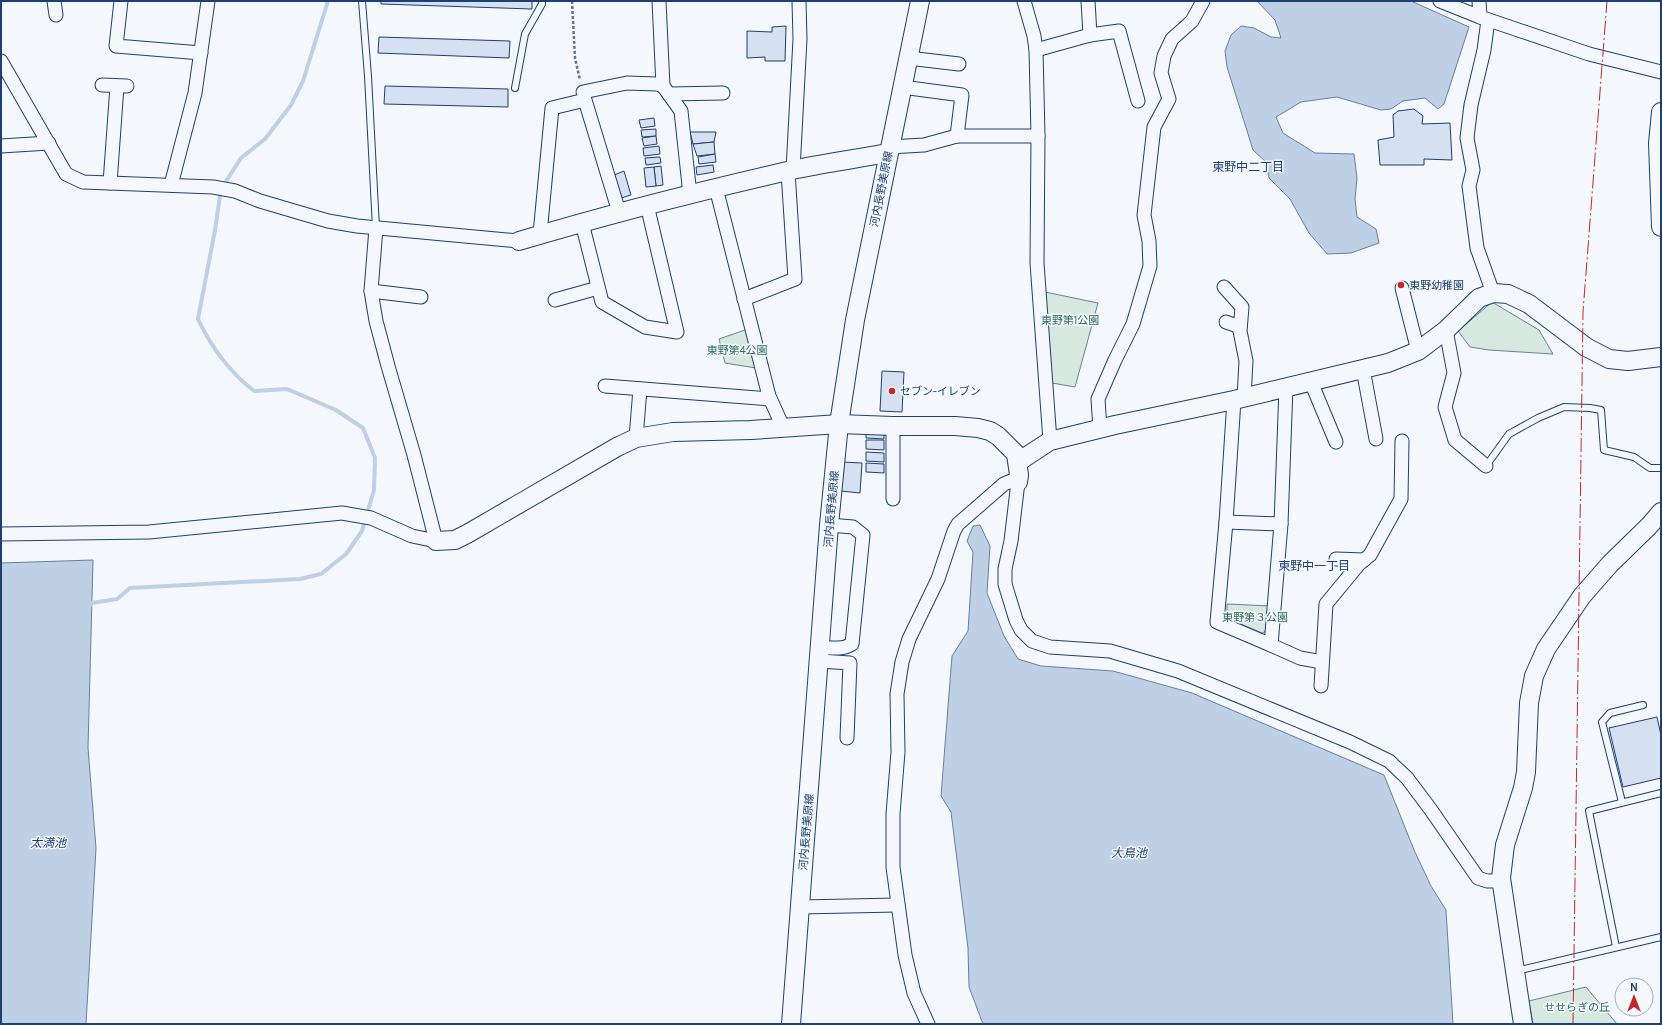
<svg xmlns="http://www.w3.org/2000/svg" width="1662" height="1025" viewBox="0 0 1662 1025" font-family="Karla,'Noto Sans JP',sans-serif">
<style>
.green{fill:#d7e8df;stroke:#687fa3}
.water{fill:#bed0e5;stroke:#687fa3}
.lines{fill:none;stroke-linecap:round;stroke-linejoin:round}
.stream{stroke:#bed0e5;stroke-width:4}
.building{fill:#d5e0f0;stroke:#1d3f73}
.lane-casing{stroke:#1d3f73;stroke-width:8}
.street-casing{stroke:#1d3f73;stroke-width:15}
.secondary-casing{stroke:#1d3f73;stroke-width:20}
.path{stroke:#5e769c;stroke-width:2.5;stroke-dasharray:3 2;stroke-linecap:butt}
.lane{stroke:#f4f7fb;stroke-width:6}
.street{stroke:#f4f7fb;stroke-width:13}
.secondary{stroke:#f4f7fb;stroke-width:18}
.power{stroke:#c62828;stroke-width:1;stroke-dasharray:14 3 2 3;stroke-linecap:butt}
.poi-dot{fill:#c62828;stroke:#f4f7fb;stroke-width:1.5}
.labels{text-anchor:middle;stroke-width:3;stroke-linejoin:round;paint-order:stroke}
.street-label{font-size:11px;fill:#1d3f73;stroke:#f4f7fb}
.poi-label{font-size:11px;fill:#1d3f73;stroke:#f4f7fb;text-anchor:start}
.park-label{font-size:11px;fill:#2c6c60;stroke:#f4f7fb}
.neighbourhood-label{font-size:12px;fill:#1d3f73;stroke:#f4f7fb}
.water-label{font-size:12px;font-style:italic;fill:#1d3f73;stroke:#f4f7fb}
</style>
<rect width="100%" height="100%" fill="#f4f7fb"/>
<!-- green -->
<g class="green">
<polygon points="1045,292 1098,303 1075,387 1052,383"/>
<polygon points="1492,302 1539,330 1553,354 1489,350 1470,347 1458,331"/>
<polygon points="745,330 762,369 725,363 719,339"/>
<polygon points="1227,604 1270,606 1268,630 1262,633 1227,618"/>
<polygon points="1586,987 1617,1024 1533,1024 1529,1001"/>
</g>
<!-- water -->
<g class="water">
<polygon points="1257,1 1411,1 1469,27 1444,104 1438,109 1425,98 1403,101 1391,109 1381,110 1337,97 1301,102 1276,117 1283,133 1315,153 1354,154 1357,178 1355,199 1357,217 1376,229 1379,243 1351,253 1327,254 1309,233 1290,199 1269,178 1266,162 1253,150 1227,67 1225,51 1231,35 1241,26 1254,28 1271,37 1281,38 1275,20"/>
<polygon points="980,525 990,546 987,593 1004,636 1018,659 1041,666 1113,671 1192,693 1384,775 1414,850 1431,886 1446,910 1453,1024 983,1024 969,987 968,948 951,812 941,796 952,656 968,631 973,552 967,541 973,526"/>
<polygon points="93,560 88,748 96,848 86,1024 1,1024 1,563"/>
</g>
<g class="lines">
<!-- stream -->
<path class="stream" d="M89,607l3,-4 25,-4 13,-11 170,-9 21,-5 25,-20 16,-23 12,-41 1,-32 -12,-30 -27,-18 -49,-21 -33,2c-24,-19 -43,-44 -56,-72l17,-89 6,-41 20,-31 24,-19 26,-34 12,-24 25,-80"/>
</g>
<!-- building -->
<g class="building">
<polygon points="381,1 532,1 532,9 381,4"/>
<polygon points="786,26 785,61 765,61 765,57 747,58 747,31 772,32 772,27"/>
<polygon points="379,37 510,41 509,58 378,53"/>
<polygon points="385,86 508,89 508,107 384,104"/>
<polygon points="1414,109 1423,116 1422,124 1450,123 1452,160 1424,159 1424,165 1380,165 1378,140 1394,137 1393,115 1398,111"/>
<polygon points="654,118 655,126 641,128 639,120"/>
<polygon points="656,129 656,136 642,137 641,130"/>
<polygon points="690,132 716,132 714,142 693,144"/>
<polygon points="656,136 657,144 644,146 642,138"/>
<polygon points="714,142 715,154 697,156 693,144"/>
<polygon points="659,146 660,154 644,156 643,148"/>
<polygon points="715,154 716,162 699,164 698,157"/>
<polygon points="660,157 661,163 646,165 645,158"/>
<polygon points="713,165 714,172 697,175 696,167"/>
<polygon points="661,166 663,185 656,186 654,167"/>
<polygon points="654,167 656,186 646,187 644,168"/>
<polygon points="624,171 631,195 621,198 614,175"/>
<polygon points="882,371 904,372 902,412 880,411"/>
<polygon points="866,429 884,429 884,439 866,438"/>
<polygon points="866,440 884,440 884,450 866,449"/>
<polygon points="866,452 884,453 884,462 866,461"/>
<polygon points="842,462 862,463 860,493 841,491"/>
<polygon points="866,463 884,464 884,473 866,472"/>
<polygon points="1657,717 1661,735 1661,778 1623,787 1609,728"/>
</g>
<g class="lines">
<defs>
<g id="lane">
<polyline points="362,1 368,76 376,228"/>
<polyline points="515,88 525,34 542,4 542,1"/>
<polyline points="1486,466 1509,434 1538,418 1564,407 1590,408 1601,410 1604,450 1634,457 1650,468 1661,468"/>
<polyline points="1622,802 1602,722 1610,713 1643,705"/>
<polyline points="1616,947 1589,811 1661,793"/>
<polyline points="1516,971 1661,937"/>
</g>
<g id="street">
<polyline points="54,1 56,15"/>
<polyline points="121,1 116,46 201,53"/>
<polyline points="659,1 663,86"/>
<polyline points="1024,1 1034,36 1036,50 1038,136 1037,263 1050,441"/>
<polyline points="1088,1 1090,35"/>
<polyline points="1440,1 1480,17 1589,54 1661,72"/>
<polyline points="1479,1 1480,17"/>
<polyline points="1488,20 1484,50 1471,105 1467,138 1473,170 1469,186 1477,248 1493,293"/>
<polyline points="1036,50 1090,35 1119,31 1138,101"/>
<polyline points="908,58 959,64"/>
<polyline points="1,61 66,174 83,182 213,187 235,191 260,201 328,221 357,226 519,241"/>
<polyline points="102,85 127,86"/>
<polyline points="902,87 962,95 957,136"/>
<polyline points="583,92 627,83 657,84 663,86 681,111 690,195"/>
<polyline points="669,94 723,93"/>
<polyline points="1,146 49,143"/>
<polyline points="889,147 924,145 957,136 1038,136"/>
<polyline points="793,170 800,39 799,1"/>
<polyline points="110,183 117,86"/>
<polyline points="171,185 195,93 208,1"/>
<polyline points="716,188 769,396 783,427"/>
<polyline points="582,223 602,302 645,327 677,332 647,205"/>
<polyline points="540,234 552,108 585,100 619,212"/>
<polyline points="1224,287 1242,307 1240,331 1246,361 1244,398"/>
<polyline points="1402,288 1418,351"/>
<polyline points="371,291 421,297"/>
<polyline points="744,299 795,279 788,172"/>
<polyline points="555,300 598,288"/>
<polyline points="1226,322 1240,327"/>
<polyline points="1446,330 1454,373 1445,407 1455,440 1486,466"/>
<polyline points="1363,369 1376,439"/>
<polyline points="1311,382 1336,442"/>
<polyline points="605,386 770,399"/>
<polyline points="1234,400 1226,522 1217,622 1271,645 1281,524 1286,387"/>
<polyline points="1100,429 1098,399 1115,360 1133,324 1150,266 1149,241 1144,215 1154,127 1169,99 1161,73 1164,56 1172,39 1192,21 1203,1"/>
<polyline points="636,438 640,389"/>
<polyline points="893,499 893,426"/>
<polyline points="1226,522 1281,524"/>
<polyline points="1,534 149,532 342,513 371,518 412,536 436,541 414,455 388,366 376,321 371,291 376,228"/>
<polyline points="1336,559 1364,560"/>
<polyline points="1271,645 1300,658 1322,662"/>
<path d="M820,647c12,1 22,3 32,-3l11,-109 -10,-8 -24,-2"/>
<polyline points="819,661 850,663 847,738"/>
<polyline points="1321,686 1326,604 1359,564 1370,555 1401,499 1402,441"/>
<polyline points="800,907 898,905"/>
<polyline points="928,1024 914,993 905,955 893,867 893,814 898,752 897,694 902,662 909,639 938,579 954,531 958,524 1004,484 1011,481 1018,482 1011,541 1005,569 1005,584 1016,620 1021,630 1032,641 1050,647 1110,651 1178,671 1350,742 1389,761 1407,778 1431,810 1478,878 1487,881 1502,881"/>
</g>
<g id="secondary">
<polyline points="1661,112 1658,143 1661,227"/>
<path d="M519,241c90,-27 181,-50 273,-71 32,-7 64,-11 96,-17"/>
<polyline points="1018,462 1050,441 1115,425 1234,400 1388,363 1418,351 1446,330 1479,298 1493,293 1508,294 1529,304 1586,347 1609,359 1628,361 1661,357"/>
<polyline points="436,541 455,540 467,534 617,447 636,438 673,432 751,430 839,424 893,426 955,426 978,428 990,431 998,436 1016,454 1019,475 1018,482"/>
<polyline points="791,1024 829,525 839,424 855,320 920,1"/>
<polyline points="1523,1024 1501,878 1505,845 1523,788 1526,772 1529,703 1534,676 1546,649 1582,596 1610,564 1649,526 1661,512"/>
</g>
</defs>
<!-- lane casing -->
<use href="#lane" class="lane-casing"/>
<!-- street casing -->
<use href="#street" class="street-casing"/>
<!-- secondary casing -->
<use href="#secondary" class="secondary-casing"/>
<!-- path -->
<polyline class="path" points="572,1 575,58 580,80"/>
<!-- lane -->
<use href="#lane" class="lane"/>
<!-- street -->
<use href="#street" class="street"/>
<!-- secondary -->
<use href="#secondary" class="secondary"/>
<!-- power -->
<polyline class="power" points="1573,1024 1583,312 1607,1"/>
</g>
<!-- markers -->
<g class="poi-dot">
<circle cx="1401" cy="285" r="4"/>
<circle cx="892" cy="391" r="4"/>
</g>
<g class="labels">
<!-- street labels -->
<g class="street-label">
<text transform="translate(881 189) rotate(-79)" y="4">河内長野美原線</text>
<text transform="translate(831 509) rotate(-85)" y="4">河内長野美原線</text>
<text transform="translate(806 832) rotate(-85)" y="4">河内長野美原線</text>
</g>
<!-- poi labels -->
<g class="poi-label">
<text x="1409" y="289">東野幼稚園</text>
<text x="900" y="395">セブン-イレブン</text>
</g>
<!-- park labels -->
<g class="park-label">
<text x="1070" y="324">東野第1公園</text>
<text x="737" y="354">東野第4公園</text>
<text x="1255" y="621">東野第３公園</text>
<text x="1577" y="1011">せせらぎの丘</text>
</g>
<!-- neighbourhood labels -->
<g class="neighbourhood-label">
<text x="1248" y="171">東野中二丁目</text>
<text x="1314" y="570">東野中一丁目</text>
</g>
<!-- water labels -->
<g class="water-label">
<text x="48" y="847">太満池</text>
<text x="1129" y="857">大鳥池</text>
</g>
</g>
<!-- border -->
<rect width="1662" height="1025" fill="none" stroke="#1d3f73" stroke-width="4"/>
<!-- north arrow -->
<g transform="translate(1634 997)"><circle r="19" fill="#f4f7fb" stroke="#9eadc5"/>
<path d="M0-3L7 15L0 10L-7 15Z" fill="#c62828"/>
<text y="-6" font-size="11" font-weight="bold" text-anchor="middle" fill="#1d3f73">N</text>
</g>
</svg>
